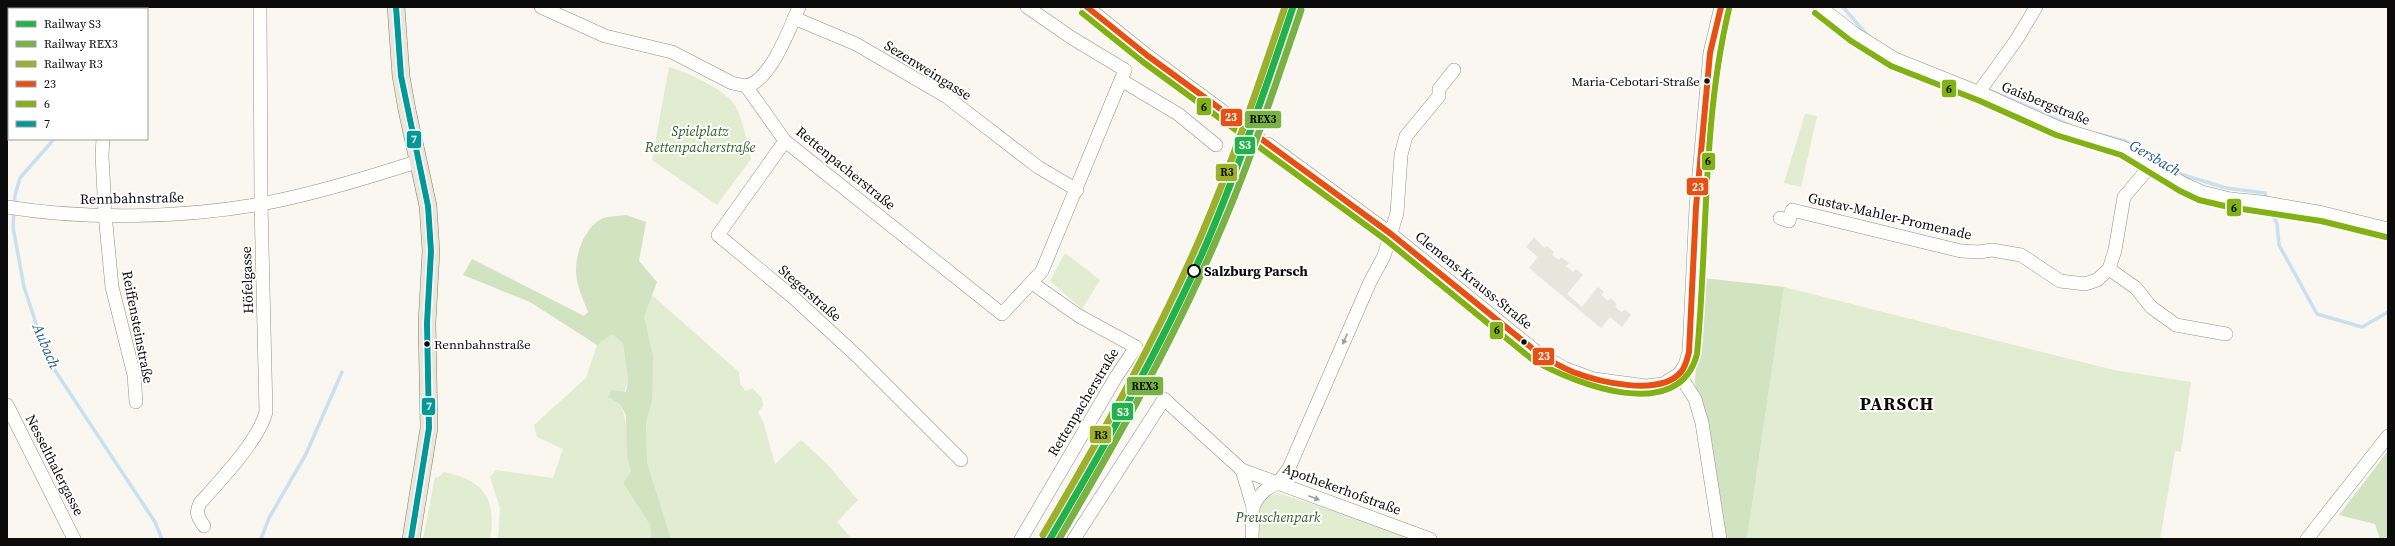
<svg xmlns="http://www.w3.org/2000/svg" width="2395" height="546" viewBox="0 0 2395 546" font-family="'Source Serif 4',serif">
<style>
.green{fill:#e1ecd1}
.forest{fill:#d1e3c0}
.plaza{fill:#e8e6dc}
.lines{fill:none;stroke-linecap:round;stroke-linejoin:round}
.stream{stroke:#c9e1ef;stroke-width:3.5}
.minor-tunnel{stroke:#d5d4cd;stroke-width:13;stroke-dasharray:13 6;stroke-linecap:butt}
.minor-casing{stroke:#92918e;stroke-width:14}
.major-casing{stroke:#7f7f7b;stroke-width:18}
.minor{stroke:#fefefd;stroke-width:13}
.major{stroke:#eae6d9;stroke-width:17}
.bus-1-casing{stroke:#fff;stroke-width:9}
.bus-2-casing{stroke:#fff;stroke-width:9}
.bus-3-casing{stroke:#fff;stroke-width:9}
.bus-1{stroke:#e75012;stroke-width:6}
.bus-2{stroke:#82b114;stroke-width:6}
.bus-3{stroke:#009898;stroke-width:6}
.rail-1-casing{stroke:#fff;stroke-width:10}
.rail-2-casing{stroke:#fff;stroke-width:10}
.rail-3-casing{stroke:#fff;stroke-width:10}
.rail-1{stroke:#22b24c;stroke-width:7}
.rail-2{stroke:#78b242;stroke-width:7}
.rail-3{stroke:#9cb02c;stroke-width:7}
.oneway{fill:#9d9d9c}
.bus-dot{fill:#0b0b0b;stroke:#fff;stroke-width:1.5}
.stop-dot{fill:#fff;stroke:#0b0b0b;stroke-width:2}
.labels{text-anchor:middle;stroke-width:4;stroke-linejoin:round;paint-order:stroke}
.bus-label{font-size:13px;fill:#0b0b0b;stroke:#fff;text-anchor:end}
.street-label{font-size:14px;fill:#0b0b0b;stroke:#fff}
.park-label{font-size:14px;font-style:italic;fill:#2d5c23;stroke:#fff}
.stop-label{font-size:14px;font-weight:bold;fill:#0b0b0b;stroke:#fff;text-anchor:start}
.water-label{font-size:15px;font-style:italic;fill:#225c8f;stroke:#fff}
.district-label{font-size:18px;font-weight:bold;letter-spacing:1px;fill:#0b0b0b;stroke:#fff}
.line-badge{stroke:#fff;stroke-width:1.5}
.badge-label{font-size:11px;text-anchor:middle;font-weight:bold;fill:#fff}
.pale-badge-label{font-size:11px;text-anchor:middle;font-weight:bold;fill:#111}
</style>
<rect width="100%" height="100%" fill="#f9f7ef"/>
<!-- green -->
<g class="green">
<path d="M669,67c19,6 62,24 69,44 6,15 9,33 13,48l-34,46 -65,-45z"/>
<polygon points="1805,114 1817,116 1801,187 1784,183"/>
<polygon points="1065,253 1100,280 1082,309 1050,281"/>
<polygon points="1784,287 2114,370 2191,382 2181,452 2175,451 2160,539 1747,539"/>
<polygon points="652,295 739,372 740,383 745,391 752,388 762,398 763,406 758,412 763,421 775,464 801,440 826,463 858,500 837,522 852,539 671,539 647,462 646,422 652,402 652,380 644,317"/>
<path d="M612,334l11,9 5,38 -8,23c10,19 5,45 11,67l-8,12 27,42 1,14h-153l2,-31 -10,-31 6,-7 57,8 10,-29 -26,-12 -3,-12 52,-47 11,-33z"/>
<path d="M444,472c39,8 53,26 46,67h-67l12,-62 2,1z"/>
<polygon points="1278,493 1420,539 1254,539 1261,500"/>
</g>
<!-- forest -->
<g class="forest">
<path d="M626,215l20,7 -7,39 18,21 -13,35 9,39 -1,46 -6,20 1,40 24,77h-20l-1,-14 -27,-42 8,-12 -4,-15 -1,-41 -6,-11 -12,-7 4,-7 14,2 2,-11 -5,-38 -11,-9 -15,11 -67,-43 -67,-27 9,-16 112,57 4,-4c-5,-13 -12,-27 -12,-42 0,-19 11,-48 31,-53 6,-1 13,-1 19,-2z"/>
<polygon points="1703,278 1784,287 1747,539 1719,539 1695,419 1695,381"/>
<polygon points="2388,451 2388,539 2380,539 2375,524 2339,515"/>
</g>
<!-- plaza -->
<polygon class="plaza" points="1534,237 1544,248 1547,246 1554,252 1552,255 1559,260 1561,257 1569,263 1566,266 1573,272 1576,269 1583,275 1567,294 1582,307 1598,287 1604,292 1601,295 1608,301 1611,298 1617,304 1615,307 1622,312 1625,309 1631,315 1622,327 1610,317 1601,328 1529,268 1538,257 1526,247"/>
<g class="lines">
<!-- stream -->
<g class="stream">
<polyline points="112,7 113,9"/>
<polyline points="1843,7 1867,35"/>
<polyline points="1987,89 2070,125"/>
<polyline points="2099,134 2125,141 2149,156"/>
<polyline points="54,139 20,178 15,195 13,227 24,287 48,360 155,522 162,539"/>
<polyline points="2177,173 2226,188 2265,193 2267,199"/>
<polyline points="2270,207 2277,224 2279,245 2317,314 2362,327 2388,312"/>
<polyline points="261,539 269,518 306,454 342,372"/>
</g>
<!-- minor-tunnel -->
<polyline class="minor-tunnel" points="1236,121 1268,144"/>
<defs>
<g id="minor">
<polyline points="35,7 35,9"/>
<polyline points="541,7 605,36 672,52 732,83 746,86 785,141 1002,314 1042,271 1125,70 1072,38 1027,7"/>
<polyline points="1087,7 1148,56 1236,121"/>
<polyline points="1820,7 1855,34 1895,59 1983,94 2059,128 2124,148 2184,184 2202,192 2230,199 2261,202 2323,213 2388,229"/>
<polyline points="794,18 856,44 947,97 1038,167 1077,190"/>
<polyline points="1121,80 1178,114 1216,145"/>
<path d="M746,86c24,-4 44,-58 53,-79"/>
<polyline points="1979,92 2017,39 2036,7"/>
<polyline points="7,97 9,96"/>
<polyline points="103,139 102,155 105,214 112,287 134,375 136,402"/>
<polyline points="785,141 718,235 795,299 858,357 961,460"/>
<polyline points="1268,144 1391,234 1538,353 1564,368 1594,379 1646,386 1663,384 1679,374 1685,365 1689,352 1696,207 1710,53 1721,7"/>
<path d="M7,207c79,13 175,11 254,-3 54,-10 106,-26 158,-43"/>
<polyline points="1780,218 1789,221 1792,210 1961,251 1979,252 1992,250 2021,255 2060,281 2085,284 2097,280 2109,269 2115,250 2124,197 2152,164"/>
<polyline points="2109,269 2136,288 2151,307 2176,325 2226,334"/>
<polyline points="1679,374 1695,399 1702,423 1720,539"/>
<polyline points="7,405 74,539"/>
<polyline points="1242,470 1430,539"/>
<polyline points="1278,483 1289,468 1370,282 1384,256 1397,213 1401,155 1406,136 1439,96 1439,89 1454,70"/>
<path d="M1253,507c6,-13 12,-18 25,-24"/>
<path d="M204,526c-6,-9 -9,-12 -4,-23 20,-22 59,-63 66,-91l-5,-208 -1,-197"/>
<polyline points="1021,539 1116,377 1136,347 1079,316 1032,283"/>
<polyline points="1074,539 1164,399 1242,470 1253,507 1252,539"/>
<polyline points="2307,539 2388,436"/>
</g>
<polyline id="major" points="396,7 401,76 407,110 428,206 431,251 427,323 429,428 411,539"/>
</defs>
<!-- minor casing -->
<use href="#minor" class="minor-casing"/>
<!-- major casing -->
<use href="#major" class="major-casing"/>
<!-- minor -->
<use href="#minor" class="minor"/>
<!-- major -->
<use href="#major" class="major"/>
<defs>
<path id="bus-1" d="M1087,7l61,49 243,178 147,119c11,7 23,14 35,19 26,10 87,25 108,0 5,-6 6,-13 8,-20l7,-145 14,-154 11,-46"/>
<g id="bus-2">
<path d="M1082,13l61,49 243,178 147,120c42,24 146,65 164,-6 11,-115 5,-232 32,-345"/>
<polyline points="1815,13 1851,41 1891,66 1980,101 2056,135 2121,155 2180,191 2199,200 2229,207 2321,221 2386,237"/>
</g>
<polyline id="bus-3" points="396,7 401,76 428,206 431,251 427,323 429,428 411,539"/>
</defs>
<!-- bus-1 casing -->
<use href="#bus-1" class="bus-1-casing"/>
<!-- bus-2 casing -->
<use href="#bus-2" class="bus-2-casing"/>
<!-- bus-3 casing -->
<use href="#bus-3" class="bus-3-casing"/>
<!-- bus-1 -->
<use href="#bus-1" class="bus-1"/>
<!-- bus-2 -->
<use href="#bus-2" class="bus-2"/>
<!-- bus-3 -->
<use href="#bus-3" class="bus-3"/>
<defs>
<path id="rail-1" d="M1050,539c57,-97 113,-195 158,-299 32,-76 59,-155 85,-233"/>
<path id="rail-2" d="M1059,539c56,-96 111,-192 155,-294 34,-76 60,-156 87,-235"/>
<path id="rail-3" d="M1043,535c57,-97 113,-195 158,-299 32,-75 58,-152 84,-229"/>
</defs>
<!-- rail-1 casing -->
<use href="#rail-1" class="rail-1-casing"/>
<!-- rail-2 casing -->
<use href="#rail-2" class="rail-2-casing"/>
<!-- rail-3 casing -->
<use href="#rail-3" class="rail-3-casing"/>
<!-- rail-1 -->
<use href="#rail-1" class="rail-1"/>
<!-- rail-2 -->
<use href="#rail-2" class="rail-2"/>
<!-- rail-3 -->
<use href="#rail-3" class="rail-3"/>
</g>
<!-- one-way arrows -->
<defs><path id="oneway-solid" d="M-6-.8H1V-3.2L6.5 0L1 3.2V.8H-6Z"/></defs>
<g class="oneway">
<use href="#oneway-solid" transform="translate(1345 339) rotate(113)"/>
<use href="#oneway-solid" transform="translate(1314 498) rotate(21)"/>
</g>
<!-- markers -->
<g class="bus-dot">
<circle cx="1707" cy="81" r="3.5"/>
<circle cx="1524" cy="342" r="3.5"/>
<circle cx="427" cy="344" r="3.5"/>
</g>
<circle class="stop-dot" cx="1194" cy="271" r="6"/>
<g class="labels">
<!-- bus labels -->
<g class="bus-label">
<text x="1700" y="86">Maria-Cebotari-Straße</text>
<text x="434" y="349" text-anchor="start">Rennbahnstraße</text>
</g>
<!-- street labels -->
<g class="street-label">
<text transform="translate(928 70) rotate(32)" y="5">Sezenweingasse</text>
<text transform="translate(2046 103) rotate(22)" y="5">Gaisbergstraße</text>
<text transform="translate(846 168) rotate(39)" y="5">Rettenpacherstraße</text>
<text transform="translate(132 198) rotate(-1)" y="5">Rennbahnstraße</text>
<text transform="translate(1890 216) rotate(13)" y="5">Gustav-Mahler-Promenade</text>
<text transform="translate(247 280) rotate(-92)" y="5">Höfelgasse</text>
<text transform="translate(1474 280) rotate(39)" y="5">Clemens-Krauss-Straße</text>
<text transform="translate(810 293) rotate(41)" y="5">Stegerstraße</text>
<text transform="translate(138 327) rotate(79)" y="5">Reiffensteinstraße</text>
<text transform="translate(1083 402) rotate(-59)" y="5">Rettenpacherstraße</text>
<text transform="translate(55 465) rotate(63)" y="5">Nesselthalergasse</text>
<text transform="translate(1342 489) rotate(20)" y="5">Apothekerhofstraße</text>
</g>
<!-- park labels -->
<g class="park-label">
<text x="700" y="136">Spielplatz<tspan x="700" dy="16">Rettenpacherstraße</tspan></text>
<text x="1278" y="522">Preuschenpark</text>
</g>
<!-- stop labels -->
<g class="stop-label">
<text x="1204" y="276">Salzburg Parsch</text>
</g>
<!-- water labels -->
<g class="water-label">
<text transform="translate(2155 158) rotate(30)" y="5">Gersbach</text>
<text transform="translate(46 346) rotate(67)" y="5">Aubach</text>
</g>
<!-- district labels -->
<g class="district-label">
<text x="1897" y="410">PARSCH</text>
</g>
</g>
<g class="line-badge">
<rect x="1941" y="79" width="16" height="19" rx="4" fill="#82b114"/>
<rect x="1196" y="97" width="16" height="19" rx="4" fill="#82b114"/>
<rect x="1220" y="108" width="23" height="19" rx="4" fill="#e75012"/>
<rect x="1244" y="110" width="38" height="19" rx="4" fill="#78b242"/>
<rect x="406" y="130" width="16" height="19" rx="4" fill="#009898"/>
<rect x="1234" y="136" width="22" height="19" rx="4" fill="#22b24c"/>
<rect x="1701" y="152" width="15" height="19" rx="4" fill="#82b114"/>
<rect x="1215" y="163" width="23" height="19" rx="4" fill="#9cb02c"/>
<rect x="1686" y="177" width="23" height="19" rx="4" fill="#e75012"/>
<rect x="2226" y="198" width="16" height="19" rx="4" fill="#82b114"/>
<rect x="1489" y="321" width="15" height="19" rx="4" fill="#82b114"/>
<rect x="1532" y="347" width="23" height="19" rx="4" fill="#e75012"/>
<rect x="1126" y="376" width="38" height="20" rx="4" fill="#78b242"/>
<rect x="421" y="397" width="15" height="19" rx="4" fill="#009898"/>
<rect x="1111" y="402" width="23" height="19" rx="4" fill="#22b24c"/>
<rect x="1089" y="425" width="23" height="19" rx="4" fill="#9cb02c"/>
</g>
<g class="badge-label">
<text x="1231" y="121">23</text>
<text x="414" y="143">7</text>
<text x="1245" y="149">S3</text>
<text x="1698" y="191">23</text>
<text x="1544" y="360">23</text>
<text x="429" y="410">7</text>
<text x="1123" y="416">S3</text>
</g>
<g class="pale-badge-label">
<text x="1949" y="93">6</text>
<text x="1204" y="111">6</text>
<text x="1263" y="123">REX3</text>
<text x="1708" y="165">6</text>
<text x="1227" y="176">R3</text>
<text x="2234" y="212">6</text>
<text x="1497" y="334">6</text>
<text x="1145" y="390">REX3</text>
<text x="1101" y="439">R3</text>
</g>
<!-- border -->
<rect width="2395" height="546" fill="none" stroke="#0b0b0b" stroke-width="16"/>
<!-- legend -->
<rect x="8" y="8" width="140" height="132" fill="#ffffff" stroke="#9d9d9d"/>
<rect x="16" y="21" width="20" height="6" fill="#22b24c" stroke="#9d9d9d"/>
<text x="44" y="28" font-size="12" fill="#0b0b0b">Railway S3</text>
<rect x="16" y="41" width="20" height="6" fill="#78b242" stroke="#9d9d9d"/>
<text x="44" y="48" font-size="12" fill="#0b0b0b">Railway REX3</text>
<rect x="16" y="61" width="20" height="6" fill="#9cb02c" stroke="#9d9d9d"/>
<text x="44" y="68" font-size="12" fill="#0b0b0b">Railway R3</text>
<rect x="16" y="81" width="20" height="6" fill="#e75012" stroke="#9d9d9d"/>
<text x="44" y="88" font-size="12" fill="#0b0b0b">23</text>
<rect x="16" y="101" width="20" height="6" fill="#82b114" stroke="#9d9d9d"/>
<text x="44" y="108" font-size="12" fill="#0b0b0b">6</text>
<rect x="16" y="121" width="20" height="6" fill="#009898" stroke="#9d9d9d"/>
<text x="44" y="128" font-size="12" fill="#0b0b0b">7</text>
</svg>
